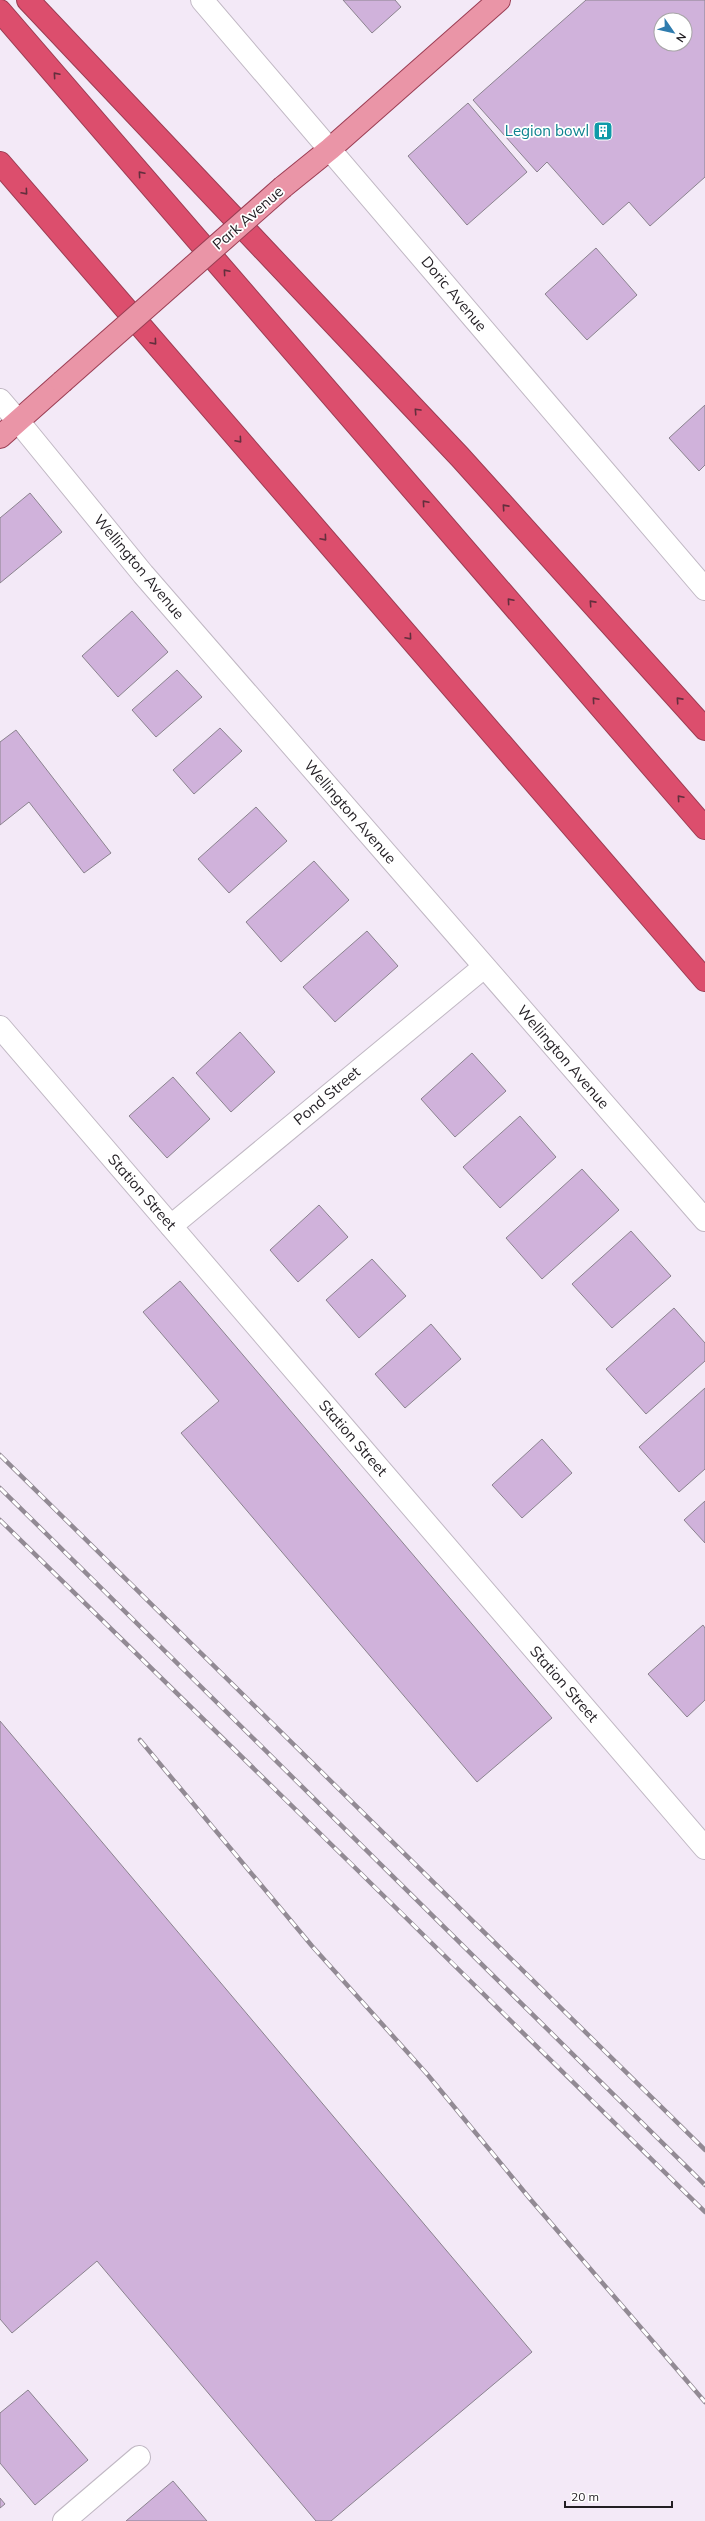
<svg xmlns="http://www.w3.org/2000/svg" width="705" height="2521" viewBox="0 0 705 2521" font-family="Mulish,sans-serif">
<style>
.building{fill:#d0b2db;stroke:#8b838f;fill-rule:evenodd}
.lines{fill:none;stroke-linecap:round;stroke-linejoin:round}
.minor-casing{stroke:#c1b8c4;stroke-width:24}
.tertiary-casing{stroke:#c1b8c4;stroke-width:24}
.primary-casing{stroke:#9b3d53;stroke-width:24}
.motorway-casing{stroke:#9b3d53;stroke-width:24}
.minor{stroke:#fff;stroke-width:22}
.tertiary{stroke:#fff;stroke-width:22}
.primary{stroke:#ea95a7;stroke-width:22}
.motorway{stroke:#dc4e6d;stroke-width:22}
.rail-casing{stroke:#928a94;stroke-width:4.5}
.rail{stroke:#fff;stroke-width:3;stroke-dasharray:9;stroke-linecap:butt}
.primary-bridge-casing{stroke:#9b3d53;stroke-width:24;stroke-linecap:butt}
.primary-bridge{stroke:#ea95a7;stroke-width:22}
.oneway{stroke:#632f3d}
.labels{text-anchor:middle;stroke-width:3.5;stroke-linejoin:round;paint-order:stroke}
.culture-label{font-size:15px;fill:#0d838f;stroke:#fff;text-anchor:end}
.street-label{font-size:15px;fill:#221e23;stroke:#fff}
</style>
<rect width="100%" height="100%" fill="#f3e9f7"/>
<!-- building -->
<g class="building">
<polygon points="343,0 395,0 401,7 372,33"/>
<path d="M586,0h119v177l-55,49 -21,-24 -26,23 -56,-63 -10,10 -64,-72zM661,20h24v24h-24z"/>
<polygon points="468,103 527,172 467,225 408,156"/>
<polygon points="596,248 637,295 587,340 545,294"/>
<polygon points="705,405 705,465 699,471 669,438"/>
<polygon points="30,493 62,532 0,583 0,518"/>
<polygon points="132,611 168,652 118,697 82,656"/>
<polygon points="177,670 202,697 156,737 132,710"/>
<polygon points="220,728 242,751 194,794 173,770"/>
<polygon points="16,730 111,853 84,873 29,802 0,825 0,742"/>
<polygon points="256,807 287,841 229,893 198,859"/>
<polygon points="314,861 349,900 281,962 246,922"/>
<polygon points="367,931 398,966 335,1022 303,987"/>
<polygon points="240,1032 275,1072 231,1112 196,1073"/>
<polygon points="472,1053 506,1091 455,1137 421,1099"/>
<polygon points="173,1077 210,1119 167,1158 129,1116"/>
<polygon points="520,1116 556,1157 500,1208 463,1167"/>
<polygon points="582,1169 619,1210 542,1279 506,1238"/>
<polygon points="319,1205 348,1237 298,1282 270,1250"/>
<polygon points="631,1231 671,1276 612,1328 572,1284"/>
<polygon points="372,1259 406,1296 359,1338 326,1300"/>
<polygon points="180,1281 552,1718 477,1782 181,1433 219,1401 143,1312"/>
<polygon points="674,1308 705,1343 705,1361 646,1414 606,1369"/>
<polygon points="431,1324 461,1359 405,1408 375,1374"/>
<polygon points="705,1388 705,1469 679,1492 639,1447"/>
<polygon points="542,1439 572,1473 522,1518 492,1485"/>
<polygon points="705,1501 705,1543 684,1520"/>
<polygon points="703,1625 705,1628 705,1700 687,1717 648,1674"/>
<polygon points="0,1721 532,2352 331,2521 316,2521 97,2261 12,2333 0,2319"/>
<polygon points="28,2390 88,2460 35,2505 0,2463 0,2413"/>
<polygon points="173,2481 207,2521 126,2521"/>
<polygon points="0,2498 5,2504 0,2508"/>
</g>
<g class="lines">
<defs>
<g id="minor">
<polyline points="202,0 705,589"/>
<polyline points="0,400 18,421"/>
<polyline points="0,1027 705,1848"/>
<polyline points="171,1226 484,967"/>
<polyline points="64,2521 139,2457"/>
</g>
<polyline id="tertiary" points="18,421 143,574 705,1220"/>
<g id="primary">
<polyline points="283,187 330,149 499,0"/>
<polyline points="0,437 62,382"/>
</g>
<g id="motorway">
<polyline points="28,0 460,457 705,729"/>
<polyline points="0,11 705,828"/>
<polyline points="0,163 705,980"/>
</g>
</defs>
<!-- minor casing -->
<use href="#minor" class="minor-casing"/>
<!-- tertiary casing -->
<use href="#tertiary" class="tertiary-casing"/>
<!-- primary casing -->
<use href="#primary" class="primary-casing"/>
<!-- motorway casing -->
<use href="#motorway" class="motorway-casing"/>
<!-- minor -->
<use href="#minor" class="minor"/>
<!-- tertiary -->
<use href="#tertiary" class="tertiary"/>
<!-- primary -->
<use href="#primary" class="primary"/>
<!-- motorway -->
<use href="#motorway" class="motorway"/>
<defs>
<g id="rail">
<polyline points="0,1455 705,2150"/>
<polyline points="0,1488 705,2185"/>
<path d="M0,1520c235,231 471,460 705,692"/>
<polyline points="140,1740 312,1946 427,2074 531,2200 705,2402"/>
</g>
</defs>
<!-- rail casing -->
<use href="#rail" class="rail-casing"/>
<!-- rail -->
<use href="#rail" class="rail"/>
<defs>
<polyline id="primary-bridge" points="62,382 283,187"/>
</defs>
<!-- primary-bridge casing -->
<use href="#primary-bridge" class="primary-bridge-casing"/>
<!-- primary-bridge -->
<use href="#primary-bridge" class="primary-bridge"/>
</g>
<!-- one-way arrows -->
<defs><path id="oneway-chevron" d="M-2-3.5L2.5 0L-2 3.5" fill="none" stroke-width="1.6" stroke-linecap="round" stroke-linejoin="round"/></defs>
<g class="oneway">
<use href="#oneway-chevron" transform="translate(56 75) rotate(-131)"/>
<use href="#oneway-chevron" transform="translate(141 174) rotate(-131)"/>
<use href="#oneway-chevron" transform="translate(25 192) rotate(49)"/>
<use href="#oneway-chevron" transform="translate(226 272) rotate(-131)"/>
<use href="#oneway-chevron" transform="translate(154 342) rotate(49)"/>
<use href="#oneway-chevron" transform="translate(417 411) rotate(-133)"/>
<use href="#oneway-chevron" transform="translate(239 440) rotate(49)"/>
<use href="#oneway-chevron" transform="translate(425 503) rotate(-131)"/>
<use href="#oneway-chevron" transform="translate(505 507) rotate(-132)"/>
<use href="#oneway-chevron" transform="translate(324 538) rotate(49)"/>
<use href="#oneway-chevron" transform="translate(510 601) rotate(-131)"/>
<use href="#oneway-chevron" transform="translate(592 603) rotate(-132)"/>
<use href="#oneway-chevron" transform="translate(409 637) rotate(49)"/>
<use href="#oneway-chevron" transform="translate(595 700) rotate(-131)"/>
<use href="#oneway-chevron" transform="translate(679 700) rotate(-132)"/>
<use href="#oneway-chevron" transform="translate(680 798) rotate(-131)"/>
</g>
<!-- icons -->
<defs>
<symbol id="building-square" viewBox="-11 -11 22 22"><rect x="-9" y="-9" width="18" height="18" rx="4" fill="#0f9aa8" stroke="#fff"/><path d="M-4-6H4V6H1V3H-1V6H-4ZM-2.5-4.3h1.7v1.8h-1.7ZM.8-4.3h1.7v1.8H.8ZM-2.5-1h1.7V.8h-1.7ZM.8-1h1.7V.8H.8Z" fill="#fff"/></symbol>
</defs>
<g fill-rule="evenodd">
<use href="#building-square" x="592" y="120" width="22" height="22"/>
</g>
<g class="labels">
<!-- culture labels -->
<g class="culture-label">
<text x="589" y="136">Legion bowl</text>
</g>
<!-- street labels -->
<g class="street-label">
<text transform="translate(248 218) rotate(-41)" y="5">Park Avenue</text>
<text transform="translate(454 294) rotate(50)" y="5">Doric Avenue</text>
<text transform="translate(139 567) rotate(50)" y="5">Wellington Avenue</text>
<text transform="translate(350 812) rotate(49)" y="5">Wellington Avenue</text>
<text transform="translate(563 1057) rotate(49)" y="5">Wellington Avenue</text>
<text transform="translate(327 1096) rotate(-40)" y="5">Pond Street</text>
<text transform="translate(142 1192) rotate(49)" y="5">Station Street</text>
<text transform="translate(353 1438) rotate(49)" y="5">Station Street</text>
<text transform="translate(564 1684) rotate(49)" y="5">Station Street</text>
</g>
</g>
<!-- north arrow -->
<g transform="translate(673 32) rotate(124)"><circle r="19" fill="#ffffff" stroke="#a7a5a7"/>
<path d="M0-3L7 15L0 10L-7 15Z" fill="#2f7cae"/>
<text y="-6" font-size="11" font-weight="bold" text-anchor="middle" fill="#221e23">N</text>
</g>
<!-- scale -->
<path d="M565 2501v6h107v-6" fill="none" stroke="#221e23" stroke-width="2"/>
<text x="571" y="2501" font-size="12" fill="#221e23" stroke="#ffffff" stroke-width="3" paint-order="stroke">20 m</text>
</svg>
